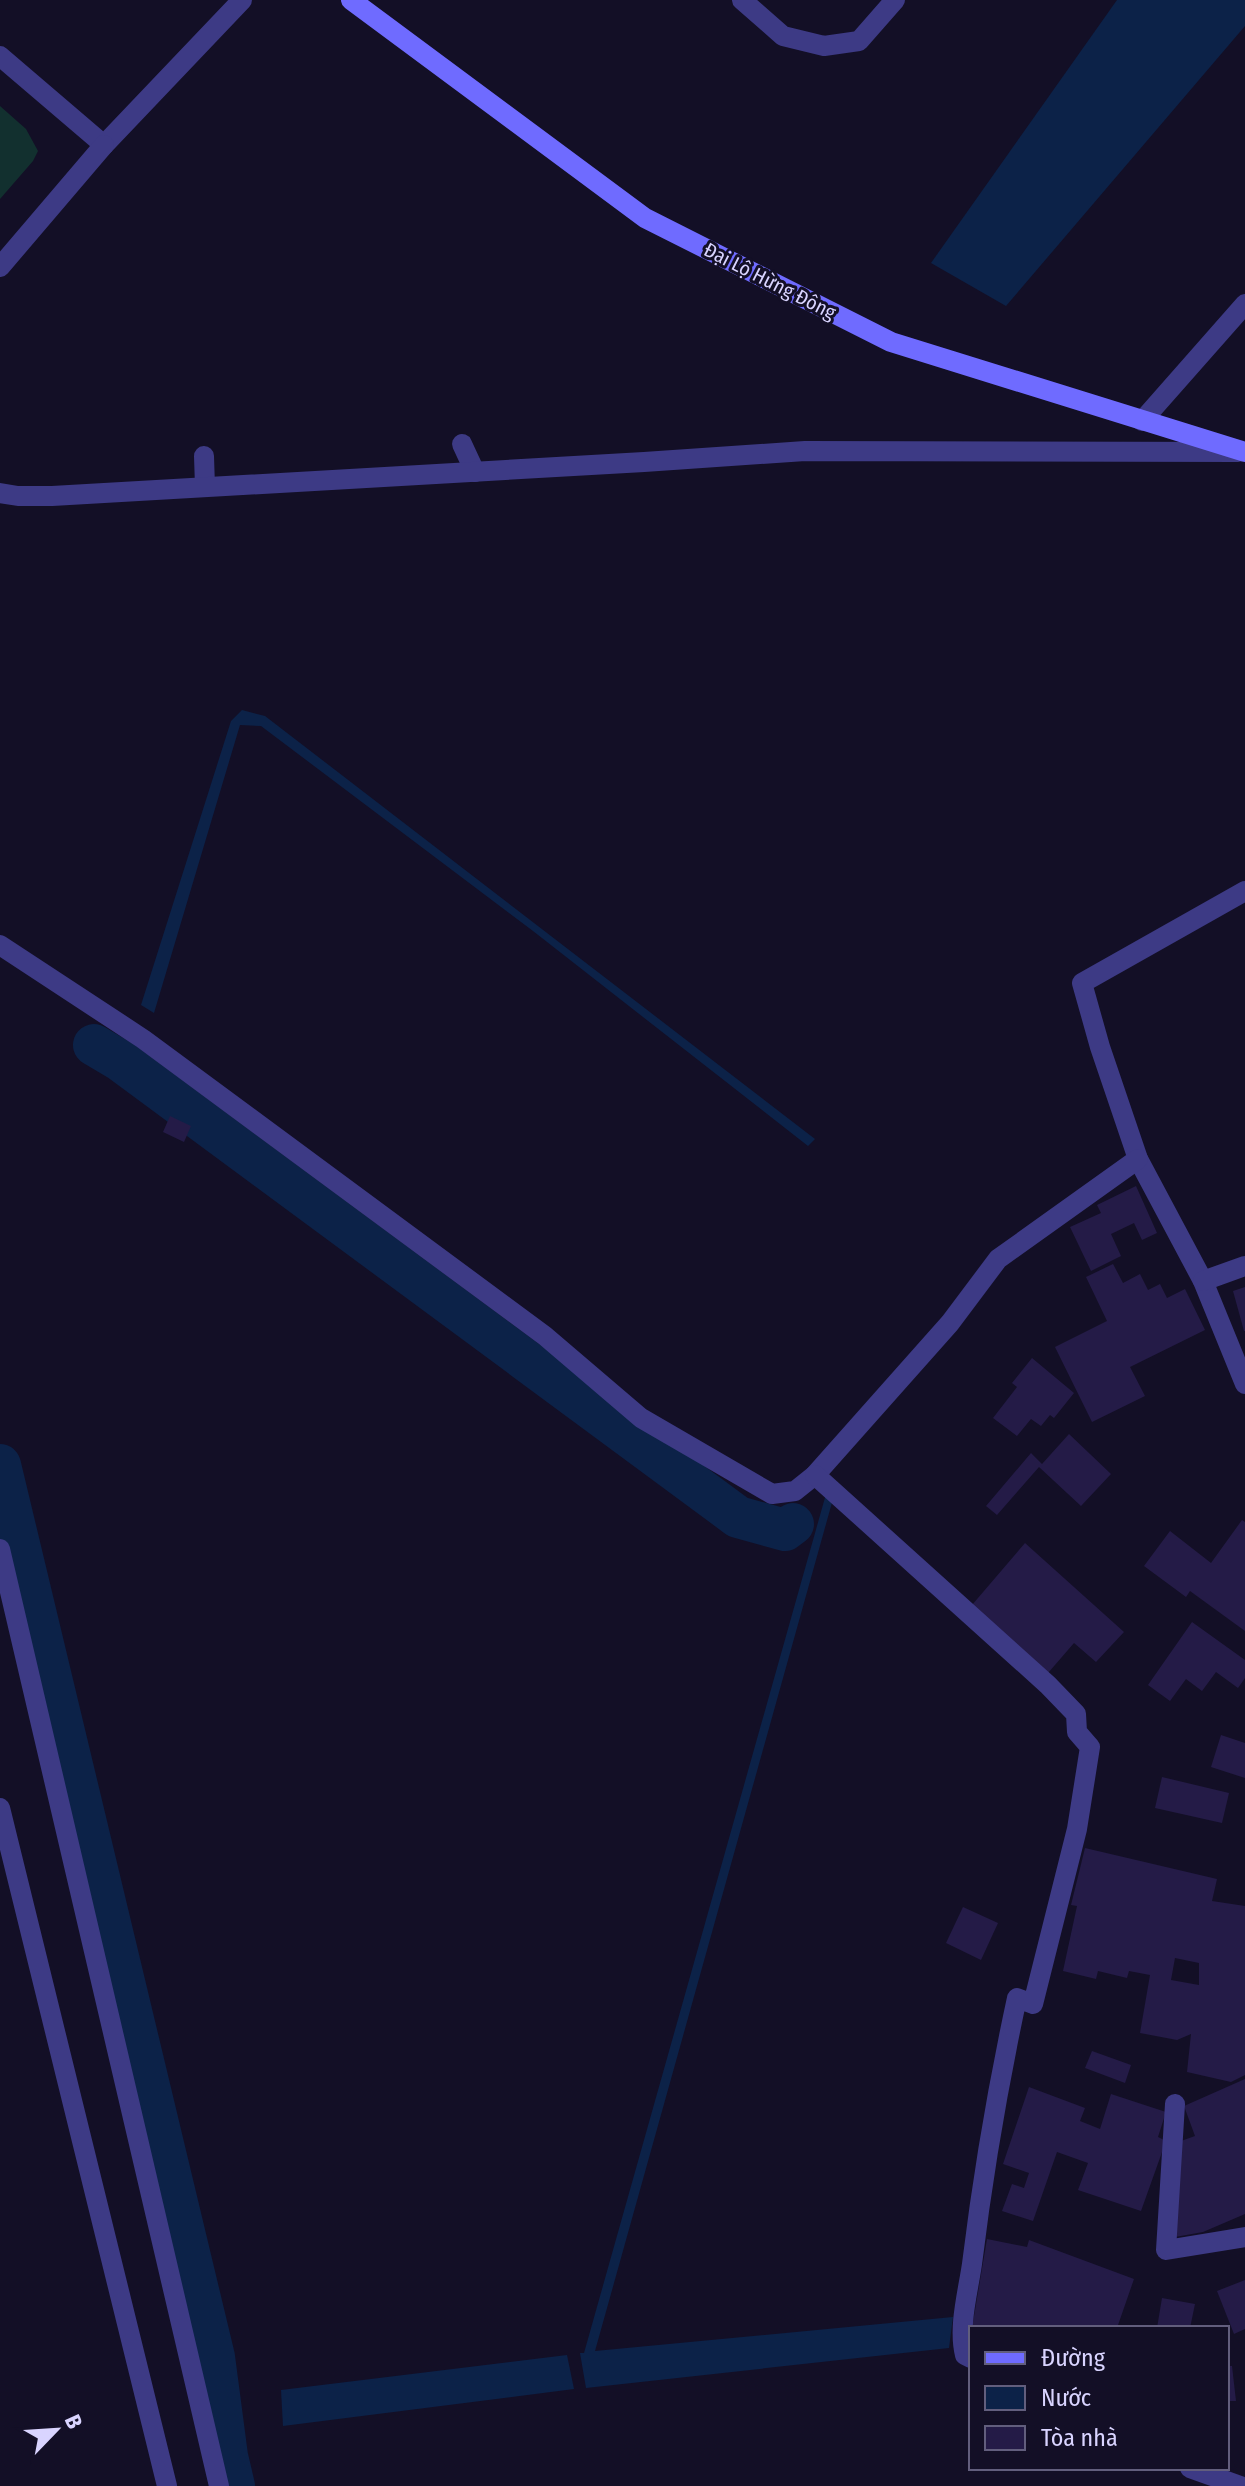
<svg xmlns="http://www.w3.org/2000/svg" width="1245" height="2486" viewBox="0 0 1245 2486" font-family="'Fira Sans Condensed',sans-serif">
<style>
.green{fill:#12302f}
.water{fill:#0c2248}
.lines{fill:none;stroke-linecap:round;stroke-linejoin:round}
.canal{stroke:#0c2248;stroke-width:42}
.building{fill:#241b47;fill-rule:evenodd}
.street{stroke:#3d3a85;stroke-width:20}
.secondary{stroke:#6f6bff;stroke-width:20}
.labels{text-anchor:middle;stroke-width:6;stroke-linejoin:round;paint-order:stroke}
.street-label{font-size:20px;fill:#d9d4ff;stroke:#130f26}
</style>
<rect width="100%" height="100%" fill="#130f26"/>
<!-- green -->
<polygon class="green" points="0,106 26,129 38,151 33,161 0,199"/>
<!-- water -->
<g class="water">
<polygon points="1117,0 1245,0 1245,26 1006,306 931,263"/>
<polygon points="242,710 265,716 815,1139 808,1146 533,931 261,726 240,725 154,1013 141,1005 231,721"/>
<polygon points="826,1494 833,1499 595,2351 953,2317 949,2348 586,2388 580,2353 584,2353"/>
<polygon points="567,2355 574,2389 283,2426 281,2390"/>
</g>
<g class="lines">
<!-- canal -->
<g class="canal">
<polyline points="94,1045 121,1061 738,1517 785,1530 793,1524"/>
<polyline points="0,1465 214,2357 227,2456 234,2486"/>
</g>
</g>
<!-- building -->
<g class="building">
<polygon points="170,1116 191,1126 184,1142 163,1132"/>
<polygon points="1136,1186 1157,1233 1142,1240 1134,1223 1111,1234 1121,1256 1091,1271 1070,1227 1101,1213 1097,1205"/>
<polygon points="1113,1264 1123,1283 1140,1274 1148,1290 1160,1284 1167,1298 1185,1289 1205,1330 1130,1367 1145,1396 1092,1422 1055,1347 1107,1321 1086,1277"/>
<polygon points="1245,1287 1245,1331 1244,1331 1233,1291"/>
<polygon points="1032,1358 1074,1393 1054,1418 1050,1415 1041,1426 1031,1419 1017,1436 993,1418 1017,1387 1012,1383"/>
<polygon points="1069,1434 1111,1474 1081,1506 1039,1467 997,1515 986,1506 1031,1453 1042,1464"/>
<polygon points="1242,1520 1245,1522 1245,1631 1190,1591 1186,1597 1144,1566 1170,1531 1211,1563"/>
<polygon points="1025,1543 1124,1632 1096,1662 1074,1643 1042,1680 966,1612"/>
<polygon points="1192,1622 1245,1660 1245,1678 1238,1688 1216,1672 1202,1691 1186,1679 1170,1701 1148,1685"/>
<polygon points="1221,1735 1245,1743 1245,1778 1211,1767"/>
<polygon points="1162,1777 1229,1793 1222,1823 1155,1808"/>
<path d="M1085,1848l132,31 -5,22 33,5v169l-14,7 -44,-10 4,-38 -14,6 -37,-7 10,-58 -21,-4 -2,7 -29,-7 -2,8 -33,-8 14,-65 -6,-1zM1175,1958l24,5v22l-28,-5z"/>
<polygon points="963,1907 998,1923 981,1960 946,1943"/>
<polygon points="1092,2051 1131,2065 1125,2083 1085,2068"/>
<polygon points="1245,2079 1245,2214 1203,2232 1175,2237 1181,2141 1195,2136 1184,2106"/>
<polygon points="1029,2087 1085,2108 1080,2121 1100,2129 1111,2094 1166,2112 1158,2137 1166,2141 1141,2211 1078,2190 1088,2163 1057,2152 1033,2221 1002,2211 1012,2184 1024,2188 1029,2173 1003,2164"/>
<polygon points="987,2239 1027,2247 1029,2240 1134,2279 1117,2328 972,2328"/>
<polygon points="1245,2280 1245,2329 1234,2334 1217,2291"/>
<polygon points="1162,2298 1195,2304 1190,2328 1157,2328"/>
<polygon points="1227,2366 1232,2366 1236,2401 1227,2401"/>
</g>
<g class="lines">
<!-- street -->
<g class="street">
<polyline points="742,0 783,36 824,46 859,41 895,0"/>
<polyline points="0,56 104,145 242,0"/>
<polyline points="0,267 104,145"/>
<polyline points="1142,421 1245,304"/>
<polyline points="462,444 475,472"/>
<polyline points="204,456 205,487"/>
<polyline points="0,493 18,496 52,496 644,462 805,451 1238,452"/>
<polyline points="1245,891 1082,983 1100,1047 1138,1159 1203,1281 1245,1384"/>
<polyline points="0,945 143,1039 545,1336 641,1418 772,1494 795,1491 815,1475 950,1323 998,1259 1138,1159"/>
<polyline points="1203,1281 1245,1266"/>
<path d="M815,1475l233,210 28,29 1,18 13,15 -13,82 -44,175 -16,-6c-19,88 -34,176 -45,266 -4,28 -14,63 -7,91l6,3"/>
<polyline points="0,1549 219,2486"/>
<polyline points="0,1808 167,2486"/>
<polyline points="1175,2104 1166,2250 1245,2237"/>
<polyline points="1190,2468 1240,2486"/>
</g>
<!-- secondary -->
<polyline class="secondary" points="351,0 645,218 891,342 1245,452"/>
</g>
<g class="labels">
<!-- street labels -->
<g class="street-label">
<text transform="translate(770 281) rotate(27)" y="7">Đại Lộ Hừng Đông</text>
</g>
</g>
<!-- legend -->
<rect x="969" y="2326" width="260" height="144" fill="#130f26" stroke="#625e7d" stroke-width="2"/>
<rect x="985" y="2352" width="40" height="12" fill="#6f6bff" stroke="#625e7d" stroke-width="2"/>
<text x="1041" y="2366" font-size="24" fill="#d9d4ff">Đường</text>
<rect x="985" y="2386" width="40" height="24" fill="#0c2248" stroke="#625e7d" stroke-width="2"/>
<text x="1041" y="2406" font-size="24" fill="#d9d4ff">Nước</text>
<rect x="985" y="2426" width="40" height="24" fill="#241b47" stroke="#625e7d" stroke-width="2"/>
<text x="1041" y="2446" font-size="24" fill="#d9d4ff">Tòa nhà</text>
<!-- north arrow -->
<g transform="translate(56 2430) rotate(65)" stroke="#130f26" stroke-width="6" paint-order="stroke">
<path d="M0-6L14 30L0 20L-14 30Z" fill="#d9d4ff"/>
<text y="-12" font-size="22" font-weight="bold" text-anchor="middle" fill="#d9d4ff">B</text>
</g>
</svg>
